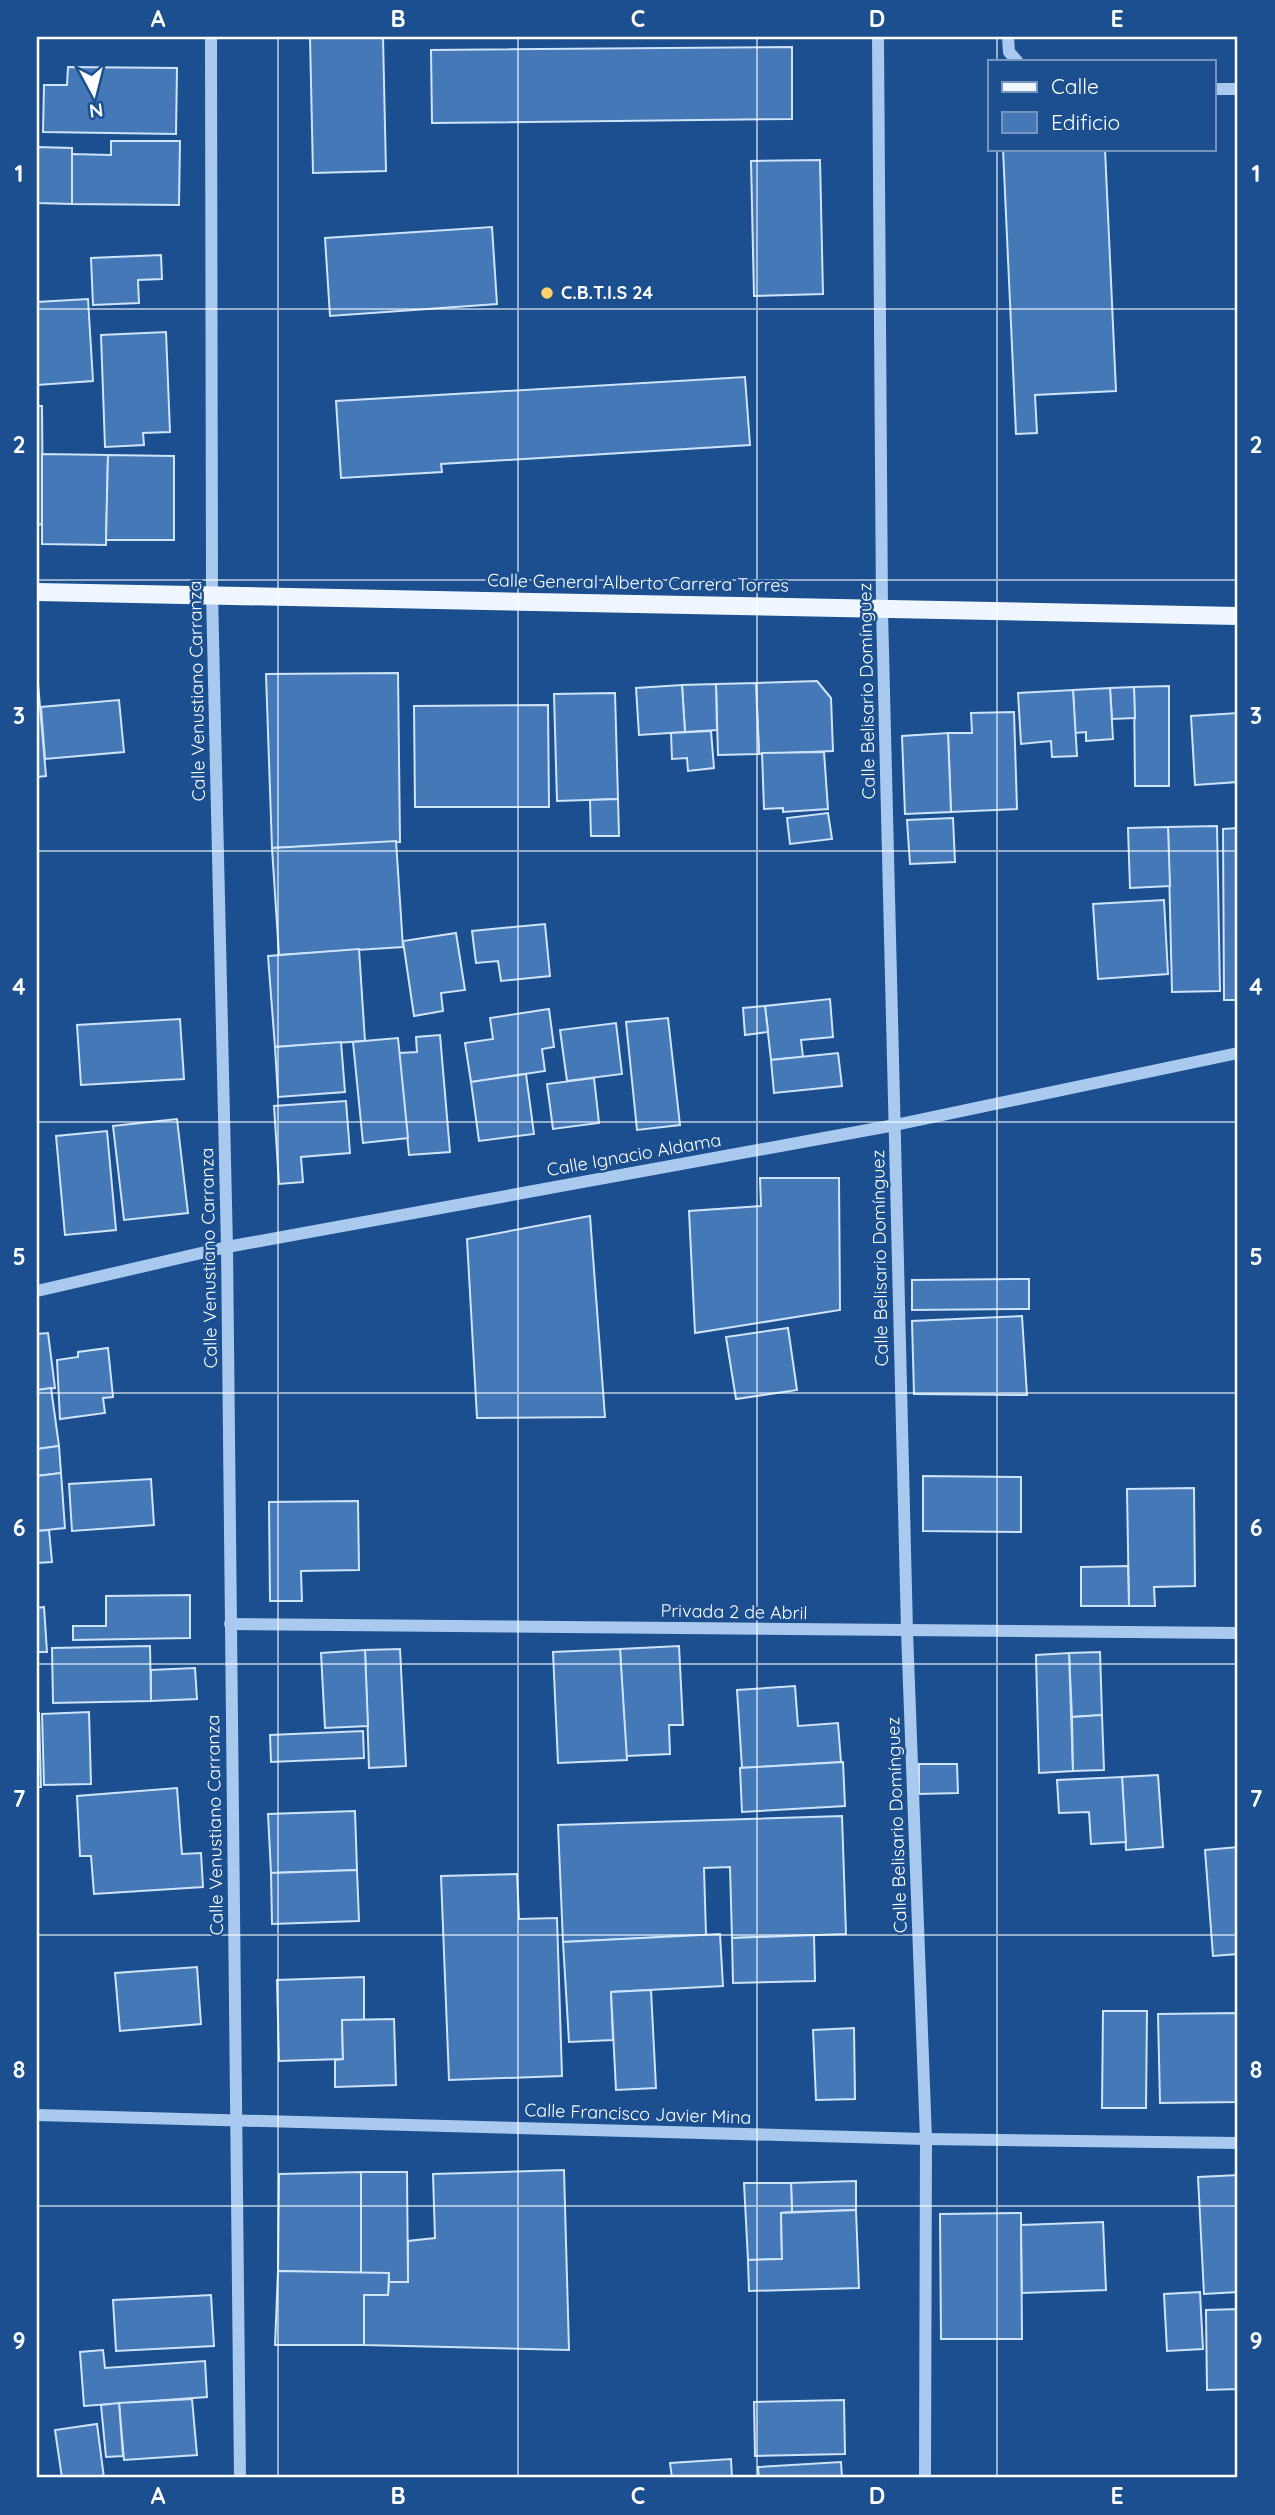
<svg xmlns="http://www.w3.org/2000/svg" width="1275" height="2515" viewBox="0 0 1275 2515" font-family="Quicksand,sans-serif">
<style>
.building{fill:#4478b7;stroke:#cfe3fa;stroke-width:2}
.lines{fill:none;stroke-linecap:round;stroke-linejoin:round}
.minor{stroke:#a9c9ee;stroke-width:12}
.major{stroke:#f0f6ff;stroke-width:18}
.grid{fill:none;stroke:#fff;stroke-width:2;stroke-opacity:0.55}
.poi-dot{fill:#ffd166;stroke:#1b4f8f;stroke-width:2.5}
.labels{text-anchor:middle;stroke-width:5;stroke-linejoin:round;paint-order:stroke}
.poi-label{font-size:18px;font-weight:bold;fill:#fff;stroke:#1b4f8f;text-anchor:start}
.street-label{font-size:18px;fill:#fff;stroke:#1b4f8f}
.neatline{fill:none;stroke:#fff;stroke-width:2.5}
.grid-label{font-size:23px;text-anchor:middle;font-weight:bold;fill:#fff}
</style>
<rect width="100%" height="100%" fill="#1b4f8f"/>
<!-- building -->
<g class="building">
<polygon points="310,37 383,37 386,171 313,173"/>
<polygon points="792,47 792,119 432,123 431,50"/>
<polygon points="68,67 177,68 176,134 43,132 44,85 67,85"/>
<polygon points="111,141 180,141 179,205 72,204 71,154 111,155"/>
<polygon points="37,147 72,148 72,204 37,203"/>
<polygon points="1003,149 1105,149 1116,391 1035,395 1037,433 1016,434"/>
<polygon points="820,160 823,294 754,296 751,161"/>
<polygon points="492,227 497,304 330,316 325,238"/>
<polygon points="161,255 162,279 138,280 139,303 93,305 91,258"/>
<polygon points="88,299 93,381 37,385 37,302"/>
<polygon points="166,332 170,432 143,433 144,445 105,447 101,335"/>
<polygon points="745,377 750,445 441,464 442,472 341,478 336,401"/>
<polygon points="37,406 42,406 43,524 37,525"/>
<polygon points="42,454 108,455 106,545 42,544"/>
<polygon points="108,455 174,456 174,540 106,540"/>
<polygon points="37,672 46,776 37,777"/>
<polygon points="398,673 400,842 272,848 266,674"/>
<polygon points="817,681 831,698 833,751 759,754 756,683"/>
<polygon points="756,683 759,754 718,755 716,684"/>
<polygon points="716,684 717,730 685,732 682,685"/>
<polygon points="682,685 685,732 639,735 636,688"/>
<polygon points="1169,686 1169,786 1135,786 1134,687"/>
<polygon points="1134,687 1135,718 1112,719 1110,688"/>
<polygon points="1110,688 1113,739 1086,741 1086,732 1075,733 1073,690"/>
<polygon points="1073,690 1077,756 1052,757 1051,741 1021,744 1018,693"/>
<polygon points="615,693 618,799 557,801 554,694"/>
<polygon points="119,700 124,752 45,759 41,707"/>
<polygon points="548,705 549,807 415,807 414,706"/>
<polygon points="1014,712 1017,809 951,812 948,733 972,733 971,713"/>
<polygon points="1238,713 1238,782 1195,785 1191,716"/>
<polygon points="711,731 714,768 688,771 687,758 672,759 671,733"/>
<polygon points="948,733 951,812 905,814 902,736"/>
<polygon points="824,752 828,809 783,812 783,808 764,809 762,753"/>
<polygon points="618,799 619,836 591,836 590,800"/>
<polygon points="828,813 832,839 790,844 787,818"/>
<polygon points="953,818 955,862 910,864 907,820"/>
<polygon points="1217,826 1220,991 1172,992 1168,827"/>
<polygon points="1168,827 1170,886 1130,888 1128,828"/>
<polygon points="1238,828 1238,1000 1224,1000 1223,829"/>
<polygon points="396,841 403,947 279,955 272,848"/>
<polygon points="1164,900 1168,974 1098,979 1093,904"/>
<polygon points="545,924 550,976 501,981 498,961 476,963 472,931"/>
<polygon points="456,933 465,990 441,993 443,1011 414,1016 403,941"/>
<polygon points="359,949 365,1041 275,1047 268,956"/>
<polygon points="830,999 833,1037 801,1040 803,1057 771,1060 765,1006"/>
<polygon points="765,1006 768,1032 745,1035 743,1008"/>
<polygon points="549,1009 554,1047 542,1049 545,1071 471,1082 465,1043 493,1039 490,1018"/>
<polygon points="668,1018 680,1125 637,1130 626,1022"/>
<polygon points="180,1019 184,1079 81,1085 77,1025"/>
<polygon points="616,1023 622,1074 567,1081 560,1030"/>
<polygon points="440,1035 450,1152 409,1155 399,1053 417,1052 416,1037"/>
<polygon points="398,1038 408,1138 363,1143 353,1042"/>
<polygon points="341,1042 345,1092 278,1097 275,1047"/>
<polygon points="838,1053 842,1086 774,1093 771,1060"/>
<polygon points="526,1074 534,1134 479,1141 471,1082"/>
<polygon points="594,1078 599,1123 553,1129 547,1084"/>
<polygon points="346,1101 350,1153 301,1157 303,1182 279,1184 274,1106"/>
<polygon points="177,1119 188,1213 124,1220 113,1126"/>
<polygon points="107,1131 116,1230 65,1235 56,1136"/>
<polygon points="760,1178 839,1178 840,1310 695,1333 689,1211 761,1206"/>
<polygon points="590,1216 605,1417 477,1418 467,1239"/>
<polygon points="1029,1279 1029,1309 912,1310 912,1280"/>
<polygon points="1022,1316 1027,1395 914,1394 912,1321"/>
<polygon points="788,1328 797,1390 736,1399 726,1337"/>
<polygon points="48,1333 55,1388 37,1390 37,1334"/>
<polygon points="108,1348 113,1397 103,1398 105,1413 60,1419 57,1360 78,1357 78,1352"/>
<polygon points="51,1388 59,1446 37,1449 37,1390"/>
<polygon points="59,1446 61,1473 37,1476 37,1449"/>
<polygon points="61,1473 65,1528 37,1531 37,1476"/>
<polygon points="923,1476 1021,1477 1021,1532 923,1531"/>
<polygon points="151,1479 154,1525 72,1531 69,1484"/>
<polygon points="1194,1488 1195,1586 1154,1587 1155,1606 1129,1606 1127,1489"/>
<polygon points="358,1501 359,1570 301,1571 302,1601 270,1601 269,1502"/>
<polygon points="49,1530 52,1562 37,1563 37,1531"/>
<polygon points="1128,1566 1129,1606 1081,1606 1081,1567"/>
<polygon points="190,1595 190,1638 73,1640 73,1626 106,1626 106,1596"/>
<polygon points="44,1607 47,1652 37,1652 37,1608"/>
<polygon points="150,1646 151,1701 53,1703 52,1648"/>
<polygon points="679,1646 683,1725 669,1725 670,1754 626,1756 620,1649"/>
<polygon points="400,1649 406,1766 369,1768 365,1650"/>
<polygon points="620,1649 627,1760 558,1763 553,1652"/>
<polygon points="365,1650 368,1726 325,1728 321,1653"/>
<polygon points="1100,1652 1102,1715 1072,1717 1069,1653"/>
<polygon points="1069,1653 1073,1771 1039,1773 1036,1655"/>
<polygon points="195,1668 197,1699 151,1701 151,1670"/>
<polygon points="795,1686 798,1726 838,1723 841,1762 742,1768 737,1690"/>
<polygon points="89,1712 91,1784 44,1785 42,1714"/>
<polygon points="37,1713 39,1713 41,1787 37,1787"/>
<polygon points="1102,1715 1104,1770 1073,1771 1072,1717"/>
<polygon points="363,1731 364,1758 271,1762 270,1735"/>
<polygon points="843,1762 845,1806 742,1812 740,1768"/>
<polygon points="919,1764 957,1764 958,1793 919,1794"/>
<polygon points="1158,1775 1163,1847 1126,1850 1122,1777"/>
<polygon points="1122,1777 1126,1842 1091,1844 1089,1812 1059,1813 1057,1780"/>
<polygon points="177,1788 182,1854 201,1853 203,1887 94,1894 91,1856 80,1856 77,1796"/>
<polygon points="355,1811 357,1870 271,1873 268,1814"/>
<polygon points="842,1816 846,1934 732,1938 730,1867 704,1868 706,1935 563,1942 558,1825"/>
<polygon points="1238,1847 1238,1954 1213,1956 1205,1850"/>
<polygon points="357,1870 359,1921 272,1924 271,1873"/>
<polygon points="517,1874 519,1919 557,1918 562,2076 449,2080 441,1876"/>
<polygon points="720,1934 723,1986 611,1992 613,2040 569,2042 563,1942"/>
<polygon points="814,1935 815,1981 733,1983 732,1938"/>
<polygon points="197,1967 201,2024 120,2031 115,1973"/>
<polygon points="364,1977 364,2020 342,2020 343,2059 279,2061 277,1980"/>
<polygon points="651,1990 656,2088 616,2090 611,1992"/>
<polygon points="1103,2011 1147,2011 1146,2108 1102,2108"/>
<polygon points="1238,2013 1238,2102 1160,2103 1158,2014"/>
<polygon points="394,2019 396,2085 335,2087 335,2060 343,2059 342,2020"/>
<polygon points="854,2028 855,2099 816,2100 813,2030"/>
<polygon points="564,2170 569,2350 364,2345 364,2295 388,2295 389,2282 408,2282 408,2241 435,2238 433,2174"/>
<polygon points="361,2172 407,2172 408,2282 389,2282 389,2273 361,2273"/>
<polygon points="361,2172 361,2273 278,2271 279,2174"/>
<polygon points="1238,2175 1238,2292 1204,2294 1198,2177"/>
<polygon points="856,2181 856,2210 792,2212 791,2183"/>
<polygon points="744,2183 791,2183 792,2212 781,2213 782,2259 748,2260"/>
<polygon points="856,2210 859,2288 749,2291 748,2260 782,2259 781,2213"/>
<polygon points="1021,2213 1022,2339 941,2339 940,2214"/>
<polygon points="1103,2222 1106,2290 1022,2293 1021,2225"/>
<polygon points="278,2271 389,2273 388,2295 364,2295 364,2345 275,2345"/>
<polygon points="1200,2292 1203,2349 1167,2351 1164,2294"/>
<polygon points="211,2295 214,2346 116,2351 113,2300"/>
<polygon points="1238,2309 1238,2389 1207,2390 1206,2310"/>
<polygon points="103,2350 105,2368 205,2361 207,2397 84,2406 80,2352"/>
<polygon points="192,2399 197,2455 124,2460 119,2403"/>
<polygon points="844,2400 845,2454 755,2456 754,2402"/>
<polygon points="119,2403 123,2456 106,2457 101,2405"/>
<polygon points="97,2424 104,2478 62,2478 55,2430"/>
<polygon points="731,2459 732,2478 672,2478 670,2463"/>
<polygon points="841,2462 842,2478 759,2478 758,2467"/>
</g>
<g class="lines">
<!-- minor -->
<g class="minor">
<polyline points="211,37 212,594 227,1247 240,2478"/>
<polyline points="878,37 882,610 907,1631 926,2139 925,2478"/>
<polyline points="1008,37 1009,52 1017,61"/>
<polyline points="1214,89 1238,89"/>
<polyline points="37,1291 227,1247 895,1125 1238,1053"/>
<polyline points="230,1624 1238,1633"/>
<polyline points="37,2115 926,2139 1238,2143"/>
</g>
<!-- major -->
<polyline class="major" points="37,592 1238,616"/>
</g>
<!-- grid -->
<path class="grid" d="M278,37v2441M518,37v2441M757,37v2441M997,37v24M997,149v2329M37,309h1201M37,580h1201M37,851h1201M37,1122h1201M37,1393h1201M37,1664h1201M37,1935h1201M37,2206h1201"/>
<!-- markers -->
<circle class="poi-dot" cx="547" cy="293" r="7"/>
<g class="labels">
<!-- poi labels -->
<g class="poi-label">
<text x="561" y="299">C.B.T.I.S 24</text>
</g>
<!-- street labels -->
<g class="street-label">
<text transform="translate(638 583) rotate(1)" y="6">Calle General Alberto Carrera Torres</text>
<text transform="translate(197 691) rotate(-91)" y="6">Calle Venustiano Carranza</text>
<text transform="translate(867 691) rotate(-91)" y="6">Calle Belisario Domínguez</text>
<text transform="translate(634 1155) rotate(-10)" y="6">Calle Ignacio Aldama</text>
<text transform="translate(209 1258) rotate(-91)" y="6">Calle Venustiano Carranza</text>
<text transform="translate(880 1258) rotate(-91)" y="6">Calle Belisario Domínguez</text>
<text transform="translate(734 1612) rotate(1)" y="6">Privada 2 de Abril</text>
<text transform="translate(215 1825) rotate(-91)" y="6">Calle Venustiano Carranza</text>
<text transform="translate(897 1825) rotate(-92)" y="6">Calle Belisario Domínguez</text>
<text transform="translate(638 2114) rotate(2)" y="6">Calle Francisco Javier Mina</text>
</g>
</g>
<!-- border -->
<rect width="1275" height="2515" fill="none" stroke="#1b4f8f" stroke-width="77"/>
<!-- legend -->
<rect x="988" y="60" width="228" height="91" fill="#1b4f8f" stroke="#7695bc" stroke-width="2"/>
<rect x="1002" y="82" width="35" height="10" fill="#f0f6ff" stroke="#7695bc" stroke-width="2"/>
<text x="1051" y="94" font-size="21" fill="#ffffff">Calle</text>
<rect x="1002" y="112" width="35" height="21" fill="#4478b7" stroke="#7695bc" stroke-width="2"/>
<text x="1051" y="130" font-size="21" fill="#ffffff">Edificio</text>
<!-- north arrow -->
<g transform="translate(94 94) rotate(173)" stroke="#1b4f8f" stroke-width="5" paint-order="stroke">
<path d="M0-5L12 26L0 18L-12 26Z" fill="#ffffff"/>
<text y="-10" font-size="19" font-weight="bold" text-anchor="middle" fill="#ffffff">N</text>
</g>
<rect x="38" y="38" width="1198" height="2438" class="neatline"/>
<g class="grid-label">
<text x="158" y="27">A</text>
<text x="398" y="27">B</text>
<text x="638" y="27">C</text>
<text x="877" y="27">D</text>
<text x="1117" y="27">E</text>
<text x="19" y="182">1</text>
<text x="1256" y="182">1</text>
<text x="19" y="453">2</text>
<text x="1256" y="453">2</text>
<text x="19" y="724">3</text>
<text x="1256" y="724">3</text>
<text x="19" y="995">4</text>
<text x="1256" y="995">4</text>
<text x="19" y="1265">5</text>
<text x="1256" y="1265">5</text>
<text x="19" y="1536">6</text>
<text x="1256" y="1536">6</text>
<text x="19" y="1807">7</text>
<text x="1256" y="1807">7</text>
<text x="19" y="2078">8</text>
<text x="1256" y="2078">8</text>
<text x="19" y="2349">9</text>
<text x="1256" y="2349">9</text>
<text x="158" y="2504">A</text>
<text x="398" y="2504">B</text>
<text x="638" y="2504">C</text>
<text x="877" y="2504">D</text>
<text x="1117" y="2504">E</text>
</g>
</svg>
